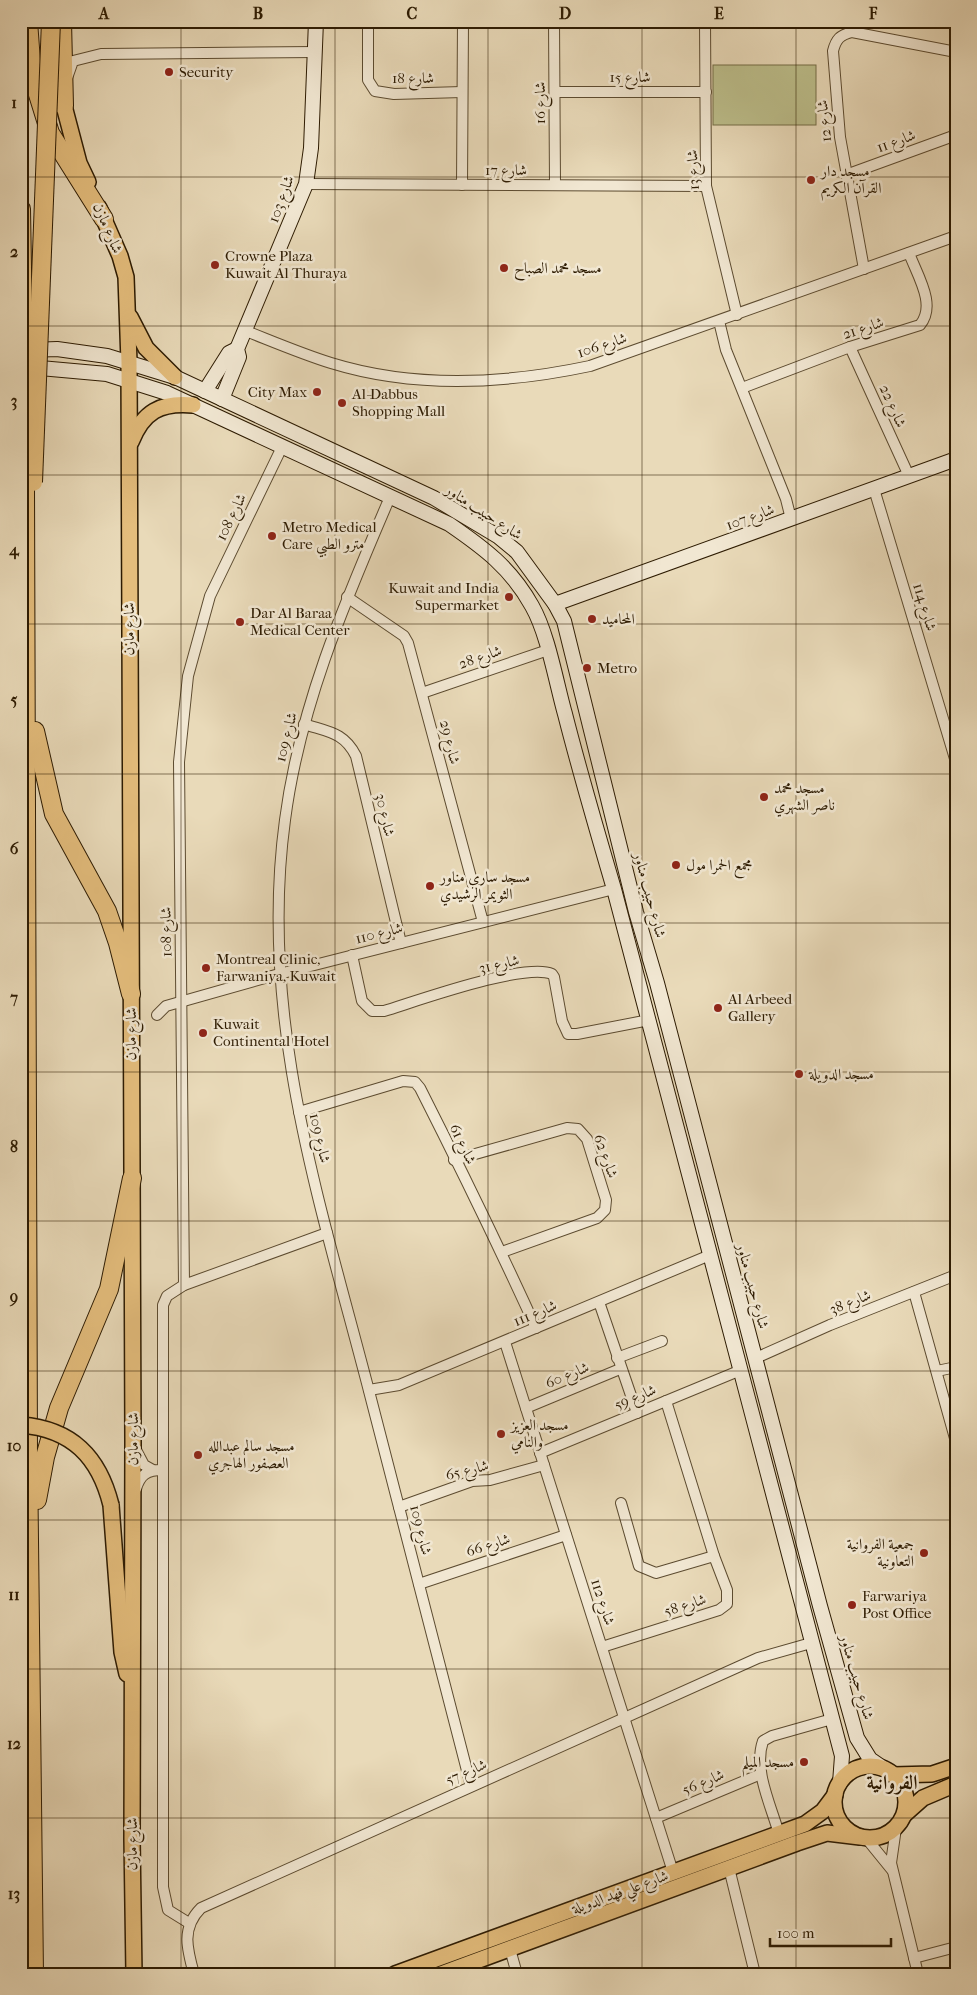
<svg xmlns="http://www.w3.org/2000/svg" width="977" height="1995" viewBox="0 0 977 1995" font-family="'IM FELL French Canon',Amiri,serif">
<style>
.green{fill:#bcbe8b;stroke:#746c46}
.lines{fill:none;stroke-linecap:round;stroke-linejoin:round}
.street-casing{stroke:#5c4b30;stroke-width:12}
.secondary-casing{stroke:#2d1b02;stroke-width:16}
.primary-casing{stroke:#2d1b02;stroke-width:18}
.highway-casing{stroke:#2d1b02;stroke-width:20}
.street{stroke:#f1e7d2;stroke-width:10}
.secondary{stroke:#f1e7d2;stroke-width:14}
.primary{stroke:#e4bd7c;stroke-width:15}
.highway{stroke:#e4bd7c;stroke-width:18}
.primary-bridge-casing{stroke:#2d1b02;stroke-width:18;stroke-linecap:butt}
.highway-bridge-casing{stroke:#2d1b02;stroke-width:20;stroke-linecap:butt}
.primary-bridge{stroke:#e4bd7c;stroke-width:15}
.highway-bridge{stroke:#e4bd7c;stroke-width:18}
.grid{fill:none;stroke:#2d1b02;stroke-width:1;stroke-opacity:0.55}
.poi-dot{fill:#8f2418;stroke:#f1e7d2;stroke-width:2}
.labels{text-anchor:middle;stroke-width:5;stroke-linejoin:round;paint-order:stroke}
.poi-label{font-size:15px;fill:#2d1b02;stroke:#f1e7d2;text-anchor:start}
.street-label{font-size:15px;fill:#2d1b02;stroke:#f1e7d2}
.district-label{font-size:20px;font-weight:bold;fill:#2d1b02;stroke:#f1e7d2}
.neatline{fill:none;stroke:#2d1b02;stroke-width:2}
.grid-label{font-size:16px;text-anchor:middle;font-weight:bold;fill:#2d1b02}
</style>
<rect width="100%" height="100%" fill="#e9dab9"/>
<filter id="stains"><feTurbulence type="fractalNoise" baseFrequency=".004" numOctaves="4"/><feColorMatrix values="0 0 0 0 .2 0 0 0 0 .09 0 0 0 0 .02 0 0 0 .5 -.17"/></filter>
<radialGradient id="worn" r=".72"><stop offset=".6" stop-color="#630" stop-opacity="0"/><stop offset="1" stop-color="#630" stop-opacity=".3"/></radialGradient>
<!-- green -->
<rect class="green" x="713" y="65" width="103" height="60"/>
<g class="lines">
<defs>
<g id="street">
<polyline points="368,21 368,80 375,91 394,94 462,92"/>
<polyline points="554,21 555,185"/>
<polyline points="705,21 706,186 737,315"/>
<polyline points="67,78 73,61 101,54 316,52"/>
<polyline points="555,92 706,92"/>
<polyline points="846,175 956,135"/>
<polyline points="306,184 706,186"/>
<polyline points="462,185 463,21"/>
<path d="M864,269l-24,-132 -7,-86c3,-12 7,-16 19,-19l104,20"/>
<polyline points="719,321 726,350 786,499 791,519"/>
<path d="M246,331c28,11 56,23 85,32 84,26 174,21 259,3l366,-130"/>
<polyline points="850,347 909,476"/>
<path d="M742,388l108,-41 70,-22c17,-20 -3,-50 -11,-72"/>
<polyline points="874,489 956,762"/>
<path d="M390,497c-45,105 -90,208 -105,323 -27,198 35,382 84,571 35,132 68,264 102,395"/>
<polyline points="347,597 404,636 408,643 483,922"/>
<polyline points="422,693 548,650"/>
<path d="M304,724c24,8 40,8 52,32l45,187"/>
<path d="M352,955l10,46 10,10h12c33,-10 141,-49 168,-37l2,3 8,44 6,13h9l72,-14"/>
<polyline points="157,1015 166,1006 279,974 614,889"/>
<path d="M299,1112l104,-31 12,1 5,6c40,79 79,159 116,240"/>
<polyline points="454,1160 567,1128 578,1129 587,1139 606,1200 605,1210 597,1218 502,1252"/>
<polyline points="184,1285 179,762 188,676 210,596 282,447"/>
<polyline points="914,1292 956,1442"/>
<polyline points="599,1302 637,1413"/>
<polyline points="505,1342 673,1872"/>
<polyline points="617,1358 662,1341"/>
<polyline points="756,1358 830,1325 956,1275"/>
<polyline points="937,1371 956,1367"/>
<polyline points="369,1390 399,1385 710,1255"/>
<polyline points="526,1408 620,1369"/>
<polyline points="134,1446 144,1465 153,1470"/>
<polyline points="540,1453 741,1370"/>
<path d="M136,1489c4,-14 11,-19 26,-19"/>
<polyline points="621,1503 639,1566 656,1573 714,1556"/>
<polyline points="399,1507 472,1481 490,1480 544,1465"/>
<polyline points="419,1584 566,1535"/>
<polyline points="602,1647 719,1610 727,1604 727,1590 714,1556 666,1401"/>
<polyline points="656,1818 761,1774"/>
<polyline points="896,1828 891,1863 918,1974"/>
<path d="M779,1834c-8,-29 -26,-64 -16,-93l9,-5 60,-17"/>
<polyline points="866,1838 892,1870"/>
<polyline points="729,1868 755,1974"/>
<polyline points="189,1923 168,1910 163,1887 163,1305 167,1296 184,1285 327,1233"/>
<polyline points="510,1949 517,1974"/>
<polyline points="914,1958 956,1947"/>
<path d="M194,1974c-7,-25 -13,-46 7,-66l557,-250 53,-15"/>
</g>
<g id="secondary">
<polyline points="30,350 57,349 107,356 175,377 434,498 499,537 517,552 555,604 564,621 636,912 657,983 820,1606 857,1738 870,1759 886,1770"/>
<path d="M29,367l78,7 60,19 282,131c35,24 62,44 83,82 16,28 24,76 33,108 15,59 32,117 49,175l228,867 -2,27"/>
<polyline points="205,391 229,353 237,349"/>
<polyline points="222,399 239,357 237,349 306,184 311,148 316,21"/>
<polyline points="555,604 956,459"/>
</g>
<g id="primary">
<polyline points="64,106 79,163 88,182"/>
<polyline points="99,208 120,256 126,277 129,362 133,1442 132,1839 134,1974"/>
<polyline points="130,317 146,348 175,377"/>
<path d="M131,442c12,-30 29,-40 62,-37"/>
<polyline points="111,1505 122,1652 127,1674"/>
<circle cx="870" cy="1802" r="36"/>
<polyline points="893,1775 932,1774 956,1766"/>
<polyline points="905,1814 923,1798 956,1784"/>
<polyline points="395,1974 805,1824 823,1811 835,1795"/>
<polyline points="441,1974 797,1843 827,1833 860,1837"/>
</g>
<g id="highway">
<polyline points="28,21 32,75 50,133 104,219"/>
<polyline points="62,21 64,106"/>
<polyline points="21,209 22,268"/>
<polyline points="25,485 28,1454 34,1974"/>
<polyline points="35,731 54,814 107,911 118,943 131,994"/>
<polyline points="37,1500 45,1457 59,1408 109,1289 132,1178"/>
</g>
</defs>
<!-- street casing -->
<use href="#street" class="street-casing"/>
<!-- secondary casing -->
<use href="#secondary" class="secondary-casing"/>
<!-- primary casing -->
<use href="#primary" class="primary-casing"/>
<!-- highway casing -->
<use href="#highway" class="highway-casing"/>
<!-- street -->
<use href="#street" class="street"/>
<!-- secondary -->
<use href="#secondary" class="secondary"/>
<!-- primary -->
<use href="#primary" class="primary"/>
<!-- highway -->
<use href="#highway" class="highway"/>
<defs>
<path id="primary-bridge" d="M21,1425c51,4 78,32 90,80"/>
<g id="highway-bridge">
<polyline points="22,268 24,420"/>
<polyline points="33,482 51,21"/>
</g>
</defs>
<!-- primary-bridge casing -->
<use href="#primary-bridge" class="primary-bridge-casing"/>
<!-- highway-bridge casing -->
<use href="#highway-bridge" class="highway-bridge-casing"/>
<!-- primary-bridge -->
<use href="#primary-bridge" class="primary-bridge"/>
<!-- highway-bridge -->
<use href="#highway-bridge" class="highway-bridge"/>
</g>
<!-- grid -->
<path class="grid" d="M181,21v1953M335,21v1953M488,21v1953M642,21v1953M796,21v1953M21,177h935M21,326h935M21,475h935M21,624h935M21,774h935M21,923h935M21,1072h935M21,1221h935M21,1371h935M21,1520h935M21,1669h935M21,1818h935"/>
<!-- markers -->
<g class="poi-dot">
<circle cx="169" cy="72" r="5"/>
<circle cx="811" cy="180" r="5"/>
<circle cx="215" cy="265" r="5"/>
<circle cx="504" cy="268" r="5"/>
<circle cx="317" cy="392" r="5"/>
<circle cx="342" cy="403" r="5"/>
<circle cx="272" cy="536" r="5"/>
<circle cx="509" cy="597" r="5"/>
<circle cx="592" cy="619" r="5"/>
<circle cx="240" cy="622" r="5"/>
<circle cx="587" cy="668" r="5"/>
<circle cx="764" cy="797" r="5"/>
<circle cx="676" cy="865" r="5"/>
<circle cx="430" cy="886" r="5"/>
<circle cx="206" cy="968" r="5"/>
<circle cx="718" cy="1008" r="5"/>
<circle cx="203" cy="1033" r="5"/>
<circle cx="799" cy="1074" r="5"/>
<circle cx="501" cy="1434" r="5"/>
<circle cx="198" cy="1455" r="5"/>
<circle cx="924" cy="1553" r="5"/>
<circle cx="852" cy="1605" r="5"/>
<circle cx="804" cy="1762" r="5"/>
</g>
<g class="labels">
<!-- poi labels -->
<g class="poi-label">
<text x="179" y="77">Security</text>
<text x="821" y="176">مسجد دار<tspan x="821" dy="17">القرآن الكريم</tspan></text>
<text x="225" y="261">Crowne Plaza<tspan x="225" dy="17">Kuwait Al Thuraya</tspan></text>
<text x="514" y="273">مسجد محمد الصباح</text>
<text x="307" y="397" text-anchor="end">City Max</text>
<text x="352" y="399">Al-Dabbus<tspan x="352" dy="17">Shopping Mall</tspan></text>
<text x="282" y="532">Metro Medical<tspan x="282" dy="17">Care مترو الطبي</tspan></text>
<text x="499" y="593" text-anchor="end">Kuwait and India<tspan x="499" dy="17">Supermarket</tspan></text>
<text x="250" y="618">Dar Al Baraa<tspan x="250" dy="17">Medical Center</tspan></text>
<text x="602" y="624">المحاميد</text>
<text x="597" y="673">Metro</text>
<text x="774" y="793">مسجد محمد<tspan x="774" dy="17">ناصر الشهري</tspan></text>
<text x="686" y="870">مجمع الحمرا مول</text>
<text x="440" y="882">مسجد ساري مناور<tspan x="440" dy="17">الثويمر الرشيدي</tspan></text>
<text x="216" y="964">Montreal Clinic,<tspan x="216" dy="17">Farwaniya, Kuwait</tspan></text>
<text x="728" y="1004">Al Arbeed<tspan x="728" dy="17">Gallery</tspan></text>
<text x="213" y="1029">Kuwait<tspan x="213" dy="17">Continental Hotel</tspan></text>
<text x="809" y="1079">مسجد الدويلة</text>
<text x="511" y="1430">مسجد العزيز<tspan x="511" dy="17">والنامي</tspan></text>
<text x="208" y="1451">مسجد سالم عبدالله<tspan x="208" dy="17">العصفور الهاجري</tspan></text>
<text x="914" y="1549" text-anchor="end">جمعية الفروانية<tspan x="914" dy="17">التعاونية</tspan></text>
<text x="862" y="1601">Farwariya<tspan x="862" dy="17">Post Office</tspan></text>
<text x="794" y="1767" text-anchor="end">مسجد الميلم</text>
</g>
<!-- street labels -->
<g class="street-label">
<text x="630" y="82">شارع 15</text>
<text x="413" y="83">شارع 18</text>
<text transform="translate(540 103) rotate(-90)" y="5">شارع 16</text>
<text transform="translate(824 121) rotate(-96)" y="5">شارع 12</text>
<text transform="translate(896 141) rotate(-20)" y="5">شارع 11</text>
<text x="506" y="175">شارع 17</text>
<text transform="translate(693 170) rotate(-93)" y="5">شارع 13</text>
<text transform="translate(281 199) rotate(-70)" y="5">شارع 103</text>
<text transform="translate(108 228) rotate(67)" y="5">شارع مازن</text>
<text transform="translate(863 328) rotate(-18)" y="5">شارع 21</text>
<text transform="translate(602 345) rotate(-18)" y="5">شارع 106</text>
<text transform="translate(893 406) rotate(66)" y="5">شارع 22</text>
<text transform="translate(484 512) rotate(33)" y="5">شارع حبيب مناور</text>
<text transform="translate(231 517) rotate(-64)" y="5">شارع 108</text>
<text transform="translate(750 517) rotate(-20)" y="5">شارع 107</text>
<text transform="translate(925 607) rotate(73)" y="5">شارع 114</text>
<text transform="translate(129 629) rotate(-90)" y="5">شارع مازن</text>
<text transform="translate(480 657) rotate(-19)" y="5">شارع 28</text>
<text transform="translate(286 737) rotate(-76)" y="5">شارع 109</text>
<text transform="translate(450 742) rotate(76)" y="5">شارع 29</text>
<text transform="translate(385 815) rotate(77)" y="5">شارع 30</text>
<text transform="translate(650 895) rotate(75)" y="5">شارع حبيب مناور</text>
<text transform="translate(166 932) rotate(-91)" y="5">شارع 108</text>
<text transform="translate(379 933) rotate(-14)" y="5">شارع 110</text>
<text transform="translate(499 964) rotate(-13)" y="5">شارع 31</text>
<text transform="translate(131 1034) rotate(-90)" y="5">شارع مازن</text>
<text transform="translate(320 1138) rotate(77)" y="5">شارع 109</text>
<text transform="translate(463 1144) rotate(64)" y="5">شارع 61</text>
<text transform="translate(606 1156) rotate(70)" y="5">شارع 62</text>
<text transform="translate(753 1286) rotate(75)" y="5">شارع حبيب مناور</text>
<text transform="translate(850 1302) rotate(-22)" y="5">شارع 38</text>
<text transform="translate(535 1313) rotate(-23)" y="5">شارع 111</text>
<text transform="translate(567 1375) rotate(-23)" y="5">شارع 60</text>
<text transform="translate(635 1397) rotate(-23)" y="5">شارع 59</text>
<text transform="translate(133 1439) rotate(-90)" y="5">شارع مازن</text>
<text transform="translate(467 1470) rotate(-14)" y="5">شارع 65</text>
<text transform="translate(421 1530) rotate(76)" y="5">شارع 109</text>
<text transform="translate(488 1545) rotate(-18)" y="5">شارع 66</text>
<text transform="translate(603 1602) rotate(72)" y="5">شارع 112</text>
<text transform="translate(685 1605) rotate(-18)" y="5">شارع 58</text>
<text transform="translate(857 1677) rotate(74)" y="5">شارع حبيب مناور</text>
<text transform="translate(466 1772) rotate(-24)" y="5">شارع 57</text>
<text transform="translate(703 1782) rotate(-23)" y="5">شارع 56</text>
<text transform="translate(132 1844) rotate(-90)" y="5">شارع مازن</text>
<text transform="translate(620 1892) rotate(-20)" y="5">شارع علي فهد الدويلة</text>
</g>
<!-- district labels -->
<g class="district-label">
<text x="892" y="1789">الفروانية</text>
</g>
</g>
<!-- margin -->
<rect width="977" height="1995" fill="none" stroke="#e9dab9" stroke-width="55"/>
<!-- scale -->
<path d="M770 1938v8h121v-8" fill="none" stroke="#2d1b02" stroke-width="2.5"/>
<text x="777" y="1938" font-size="15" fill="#2d1b02" stroke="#f1e7d2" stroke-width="4" paint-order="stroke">100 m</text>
<rect x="28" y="28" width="922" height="1940" class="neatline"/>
<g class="grid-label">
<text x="104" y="19">A</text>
<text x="258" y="19">B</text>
<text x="412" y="19">C</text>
<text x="565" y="19">D</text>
<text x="719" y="19">E</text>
<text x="873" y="19">F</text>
<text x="14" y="108">1</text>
<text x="14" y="257">2</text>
<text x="14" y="406">3</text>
<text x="14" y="555">4</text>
<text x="14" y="705">5</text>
<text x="14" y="854">6</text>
<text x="14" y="1003">7</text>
<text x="14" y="1152">8</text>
<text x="14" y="1302">9</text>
<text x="14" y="1451">10</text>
<text x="14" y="1600">11</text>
<text x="14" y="1749">12</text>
<text x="14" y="1899">13</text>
</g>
<rect width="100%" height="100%" filter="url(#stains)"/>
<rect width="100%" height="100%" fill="url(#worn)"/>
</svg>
